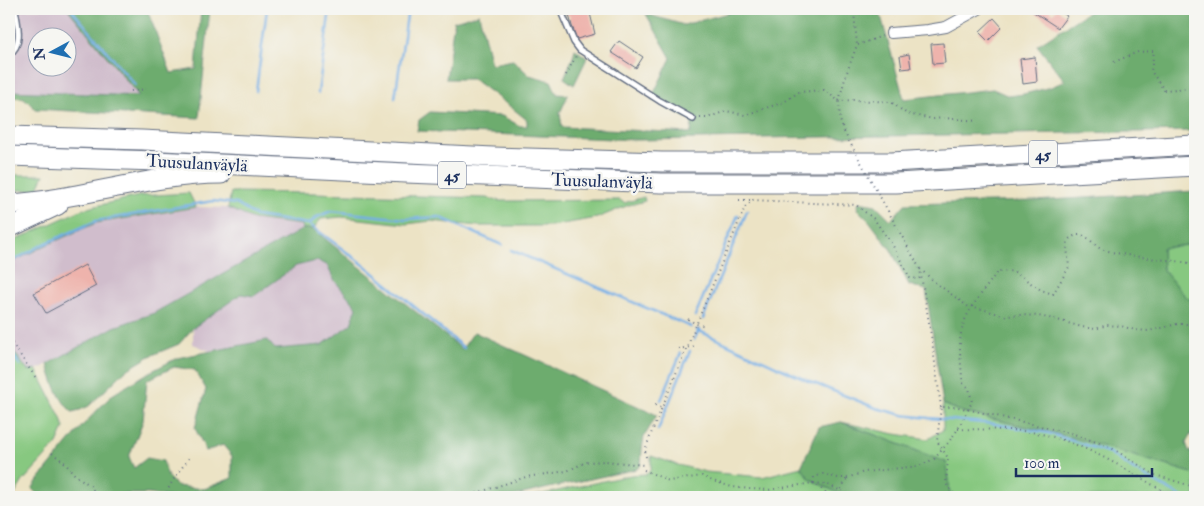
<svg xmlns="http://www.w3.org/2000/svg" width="1204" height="506" viewBox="0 0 1204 506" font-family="'IM FELL Double Pica',serif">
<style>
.industrial{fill:#d0bdcc;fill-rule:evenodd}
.green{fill:#87c880;stroke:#517c6f}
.forest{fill:#6dac6e;stroke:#446e66;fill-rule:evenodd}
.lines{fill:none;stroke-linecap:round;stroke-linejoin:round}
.stream{stroke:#75aee5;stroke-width:2.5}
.building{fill:#eeb3ac}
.lane-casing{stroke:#646e82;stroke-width:8}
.street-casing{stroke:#646e82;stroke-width:12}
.highway-casing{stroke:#646e82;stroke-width:21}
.path{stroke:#646e82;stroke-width:2;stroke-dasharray:1 4;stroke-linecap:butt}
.lane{stroke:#fff;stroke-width:5}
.street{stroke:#fff;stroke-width:10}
.highway{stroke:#fff;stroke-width:19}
.path-bridge{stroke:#646e82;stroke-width:2;stroke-dasharray:1 4;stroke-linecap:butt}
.labels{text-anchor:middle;stroke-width:5;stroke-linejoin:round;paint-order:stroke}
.shield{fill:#f6f6f2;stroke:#5d6b8a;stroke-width:1}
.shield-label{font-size:16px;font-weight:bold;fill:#1b2f5e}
.street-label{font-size:18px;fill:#1b2f5e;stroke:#f6f6f2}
</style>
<rect width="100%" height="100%" fill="#f6f6f2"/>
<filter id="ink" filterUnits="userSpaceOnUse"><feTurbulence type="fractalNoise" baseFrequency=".02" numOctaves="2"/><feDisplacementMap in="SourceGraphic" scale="10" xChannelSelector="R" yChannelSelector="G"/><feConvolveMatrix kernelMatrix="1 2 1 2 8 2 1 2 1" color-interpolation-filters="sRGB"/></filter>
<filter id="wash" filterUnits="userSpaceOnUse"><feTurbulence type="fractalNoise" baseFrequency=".0096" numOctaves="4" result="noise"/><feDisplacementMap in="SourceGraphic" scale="20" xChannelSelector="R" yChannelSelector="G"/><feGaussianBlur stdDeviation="1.12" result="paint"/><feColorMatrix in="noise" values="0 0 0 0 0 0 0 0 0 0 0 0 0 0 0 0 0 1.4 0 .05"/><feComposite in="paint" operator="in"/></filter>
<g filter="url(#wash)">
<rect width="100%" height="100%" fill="#ece3c5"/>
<!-- industrial -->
<g class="industrial">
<path d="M9,9h59l72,87 -131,-5zM38,38h30v30h-30z"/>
<polygon points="196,207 228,208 253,219 302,225 303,229 154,313 114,327 41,368 28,372 9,345 9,264 42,247 96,223"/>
<polygon points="317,261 327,265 334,280 357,307 351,324 322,345 275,349 266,340 210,351 193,344 193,328 241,294 254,296 296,266"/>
</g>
<!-- green -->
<g class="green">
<polygon points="9,175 44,175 37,190 9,190"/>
<polygon points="231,192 314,193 487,198 501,201 620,200 624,203 644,197 645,201 629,205 597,218 551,226 478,226 431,221 406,224 341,217 321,219 313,229 303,229 302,225 253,219 228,208"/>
<polygon points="189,193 196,207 96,223 42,247 9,264 9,243 83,209 139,196"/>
<polygon points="1195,244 1195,302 1185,296 1163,270 1162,248"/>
<polygon points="9,345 28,371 36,369 61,418 64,428 57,444 23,481 13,497 9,497"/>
<polygon points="943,404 962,412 1071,437 1195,474 1195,497 950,497 949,480 946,462 841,422 895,434 928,439 943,430"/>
<polygon points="651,456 678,465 706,472 762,477 801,467 810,479 846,497 530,497 631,475 647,474 651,469"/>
</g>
<!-- forest -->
<g class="forest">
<polygon points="68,9 147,9 171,73 196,69 201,9 210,9 199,118 35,109 24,98 9,97 9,91 139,96"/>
<polygon points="742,9 879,9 904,99 993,89 1009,96 1024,94 1051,87 1065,81 1037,45 1093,9 1195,9 1195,131 637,140 417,131 419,120 430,112 502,116 520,126 527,126 527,120 512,108 473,79 446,79 454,21 479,14 491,64 513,60 529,75 551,81 557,94 568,95 560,113 562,127 691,133 692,121 651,99 671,58 646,14 684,25"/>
<polygon points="575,49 587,58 574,85 564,78 573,57"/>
<polygon points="1195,191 1195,244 1162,248 1163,270 1185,296 1195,302 1195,434 1191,434 1186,443 1189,451 1195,453 1195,474 1071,437 962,412 943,404 926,290 909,285 891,250 870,222 857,209 859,202 876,205 891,220 905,204 1035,201"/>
<path d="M303,229h10l149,120 12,-17 183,83 -13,22 -2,12 -1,16 -4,4 -93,20 -34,8h-339l-23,-3h-111l-5,-5 6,-9 45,-55 29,-30 36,-22 29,-15 90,-18 8,9 47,-4 29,-21 6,-17 -23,-27 -7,-15 -10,-4 -21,5 -42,30 -13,-2 -48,34 -14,16 -29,12 -25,15 -36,35 -9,4 -8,2c-13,-12 -20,-31 -24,-48l66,-37 40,-14zM174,367l21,3 11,19 -11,39 11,23 17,-6 9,11v22l-28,11 -27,-3 -9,-9 -5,-16 -16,-3 -13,10 -5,-11 14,-36 4,-41z"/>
<polygon points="841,422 946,462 949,480 950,497 846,497 810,479 801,467 819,427"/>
</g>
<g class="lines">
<!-- stream -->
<g class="stream">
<polyline points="71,9 135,85"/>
<polyline points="256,91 267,9"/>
<polyline points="318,93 330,9"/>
<polyline points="395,98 408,9"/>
<polyline points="309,224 368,268 464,348"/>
<polyline points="511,250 691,327"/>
<polyline points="9,263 42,245 96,221 213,201 236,204 256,216 309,224 317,217 331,211 406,219 439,217 502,245"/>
<polyline points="695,316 738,215"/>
<polyline points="703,319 747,211"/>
<polyline points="697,330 806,380 876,408 903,415 929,418 995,424 1048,433 1110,453 1134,470 1182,497"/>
<polyline points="694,340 699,330"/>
<polyline points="9,349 20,365"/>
<polyline points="661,400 681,353"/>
<polyline points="658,430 690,351"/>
</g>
</g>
<g id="blocks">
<!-- building -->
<g class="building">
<polygon points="565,9 585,9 586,10 589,9 595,34 577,39 572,26 569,15 568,16"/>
<polygon points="1029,9 1047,9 1053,13 1057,9 1067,16 1058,28"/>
<polygon points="994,18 1002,27 988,41 979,32"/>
<polygon points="619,41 643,57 636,68 611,52"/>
<polygon points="943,43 945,63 933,64 931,44"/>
<polygon points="909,54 911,68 902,69 900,56"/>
<polygon points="1035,57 1037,82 1023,84 1020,59"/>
<polygon points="85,265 96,286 46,313 34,293"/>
</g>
</g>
</g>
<g filter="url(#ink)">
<use href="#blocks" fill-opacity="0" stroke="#646e82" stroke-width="1"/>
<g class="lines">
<defs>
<g id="lane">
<polyline points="560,9 574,42 580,50 660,101 693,119"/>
<path d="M9,54c15,-9 8,-32 6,-45"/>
</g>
<polyline id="street" points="891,33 928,30 946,27 979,9"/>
<g id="highway">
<polyline points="9,136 142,140 493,157 662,162 891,162 1195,145"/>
<polyline points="9,156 155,161 406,173 661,183 896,183 1195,166"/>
<path d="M9,204c71,-4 140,-30 212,-30"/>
<polyline points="9,228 58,205"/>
</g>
</defs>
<!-- lane casing -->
<use href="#lane" class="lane-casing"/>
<!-- street casing -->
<use href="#street" class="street-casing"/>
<!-- highway casing -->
<use href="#highway" class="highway-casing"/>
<!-- path -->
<g class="path">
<polyline points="851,9 854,12 857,45 846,75 839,101 853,100 891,102 907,114 933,119 944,118 978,121"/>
<polyline points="858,45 882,36"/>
<polyline points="1114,62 1138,52 1154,51 1151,71 1164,90 1191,88 1195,89"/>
<polyline points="566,75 576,56"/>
<polyline points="131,91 146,89"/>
<polyline points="700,118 707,118 726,111 745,115 784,102 799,92 824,90 839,101 840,120 844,132"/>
<polyline points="739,200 753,200"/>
<polyline points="888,211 920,269 932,341 941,407"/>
<polyline points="920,269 936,283 970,308"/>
<polyline points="971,306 1006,316 1020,315 1038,316 1054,319 1082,327 1095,329 1107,325 1121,326 1135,330 1149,331 1177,324 1189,324 1195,327"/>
<polyline points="688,319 696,324 706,326"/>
<polyline points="9,339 36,378"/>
<polyline points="678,349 696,346"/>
<polyline points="655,405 662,408"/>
<path d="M958,429c29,1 60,-1 88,6 47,12 87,39 128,62"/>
<polyline points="52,453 64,462 75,475 91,486 97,497"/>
<polyline points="646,457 645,450 651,434 745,207 753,200 856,205 874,219 893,246 910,278 919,279 921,276"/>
<polyline points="644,470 669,481 702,476 710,480 732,487 750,489 768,490 813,483 826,484 848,494"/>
<path d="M813,483l1,-6 9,-3 15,4h9l17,-6 55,-6 15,-7 14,-16 10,-14 14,-27 -3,-14 -6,-5 -1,-6c-1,-15 -4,-33 0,-48 4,-19 24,-40 35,-57l16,-1 28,19 12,4 16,-27 -2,-20 1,-7c16,-13 21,2 33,9 3,1 8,2 11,3 26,6 52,7 78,11l5,2"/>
<polyline points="813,483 832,497"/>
<polyline points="841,489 847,478"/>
<polyline points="164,497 173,480 189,458"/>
<polyline points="447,497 471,495 526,477 567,471 586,462 605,461 645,465"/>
<polyline points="957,497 946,484 948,458 937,441 941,407 958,407 1074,434 1110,447 1155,475 1195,487"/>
</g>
<!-- lane -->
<use href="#lane" class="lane"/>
<!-- street -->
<use href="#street" class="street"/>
<!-- highway -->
<use href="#highway" class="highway"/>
<!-- path-bridge -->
<polyline class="path-bridge" points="844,132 888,211"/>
</g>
</g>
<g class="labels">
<!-- shield labels -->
<g class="shield">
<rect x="1029" y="140.5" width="28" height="27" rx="4"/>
<rect x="438" y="161.5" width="28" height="27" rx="4"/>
</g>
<g class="shield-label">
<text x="1043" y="160">45</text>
<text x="452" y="181">45</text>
</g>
<!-- street labels -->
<g class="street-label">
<text transform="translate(197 163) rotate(3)" y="6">Tuusulanväylä</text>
<text transform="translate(602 181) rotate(2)" y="6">Tuusulanväylä</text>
</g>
</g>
<!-- margin -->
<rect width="1204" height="506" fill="none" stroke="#f6f6f2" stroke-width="30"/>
<!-- north arrow -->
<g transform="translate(52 52) rotate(263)"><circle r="24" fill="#f6f6f2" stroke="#9ea6b7"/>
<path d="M0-4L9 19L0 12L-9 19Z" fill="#1f6fb2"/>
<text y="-8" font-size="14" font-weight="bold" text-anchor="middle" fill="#1b2f5e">N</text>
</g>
<!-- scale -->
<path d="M1016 468v8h136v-8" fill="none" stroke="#1b2f5e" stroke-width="2.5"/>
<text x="1024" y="468" font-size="15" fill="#1b2f5e" stroke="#f6f6f2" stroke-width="4" paint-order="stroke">100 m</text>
</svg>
